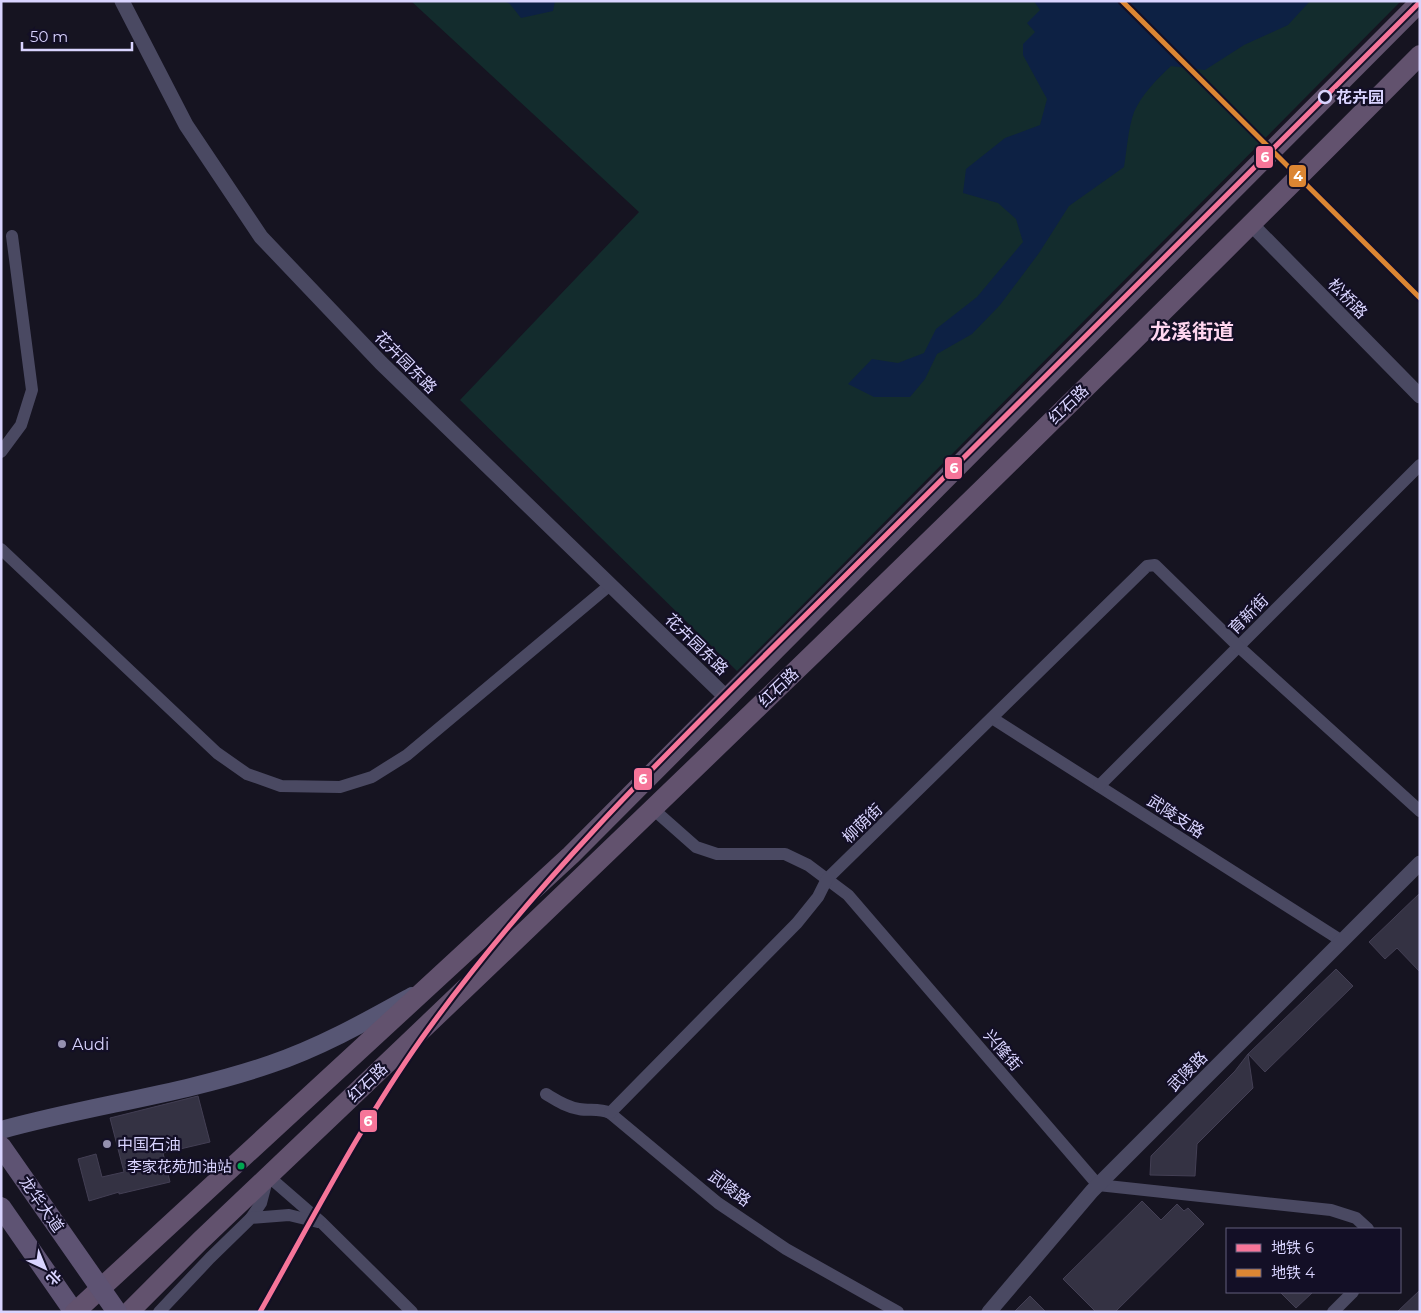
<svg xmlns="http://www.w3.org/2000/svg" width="1421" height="1313" viewBox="0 0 1421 1313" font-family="Montserrat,'Noto Sans SC',sans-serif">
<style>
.green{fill:#132c2d}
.water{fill:#0d2144}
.building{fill:#343243;stroke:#433f54}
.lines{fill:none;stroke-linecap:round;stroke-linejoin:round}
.minor{stroke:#4a4962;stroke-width:12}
.tertiary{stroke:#4a4962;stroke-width:15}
.secondary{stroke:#575674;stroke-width:18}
.primary{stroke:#5e5373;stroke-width:20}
.trunk{stroke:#62526e;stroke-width:20}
.primary-bridge{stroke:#5e5373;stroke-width:20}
.metro-1-casing{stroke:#130f26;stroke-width:9}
.metro-2-casing{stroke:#130f26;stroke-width:9}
.metro-1{stroke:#f67599;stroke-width:5}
.metro-2{stroke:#dc8633;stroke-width:5}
.stop-dot{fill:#130f26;stroke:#d9d4ff;stroke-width:2.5}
.poi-dot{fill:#9591b1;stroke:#130f26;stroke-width:2}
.bus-dot{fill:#00a651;stroke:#130f26;stroke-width:2}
.labels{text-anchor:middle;stroke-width:4.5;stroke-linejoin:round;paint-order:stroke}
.bus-label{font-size:15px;fill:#d9d4ff;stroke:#130f26;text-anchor:end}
.stop-label{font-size:16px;font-weight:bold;fill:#d9d4ff;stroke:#130f26;text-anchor:start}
.street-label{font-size:16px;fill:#d9d4ff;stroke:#130f26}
.poi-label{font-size:16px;fill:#d9d4ff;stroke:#130f26;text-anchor:start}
.district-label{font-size:21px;font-weight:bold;fill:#ffd6f0;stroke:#130f26}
.line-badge{stroke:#130f26;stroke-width:2}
.badge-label{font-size:14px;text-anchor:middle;font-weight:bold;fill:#fff}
</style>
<rect width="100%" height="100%" fill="#161421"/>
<!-- green -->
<polygon class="green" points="411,1 1401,1 737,671 460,400 639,212"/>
<!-- water -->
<g class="water">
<polygon points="504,1 555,1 553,11 521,18 510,4"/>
<path d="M1034,1h276l-22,24 -44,20 -39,25 -34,-4c-14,13 -29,28 -37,46 -6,17 -7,37 -10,55l-55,39 -30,47 -39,52 -28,29 -35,20 -12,25 -15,18h-36l-26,-13 24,-25 26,4 26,-10 12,-24 41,-32 46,-55 -7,-23 -18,-16 -35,-10 3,-24 39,-31 35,-13 7,-26 -24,-44v-11l12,-12 -8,-9 13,-13z"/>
</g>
<!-- building -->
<g class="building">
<polygon points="1420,893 1420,972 1397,948 1385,959 1369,942"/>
<polygon points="1336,969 1353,986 1265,1072 1248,1054"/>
<polygon points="1248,1054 1253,1088 1197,1144 1195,1176 1150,1175 1151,1156 1235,1071"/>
<polygon points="198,1096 210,1142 163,1153 170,1182 119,1194 119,1192 89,1201 78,1159 96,1154 102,1177 124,1172 110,1118"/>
<polygon points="1142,1201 1161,1220 1177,1204 1184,1211 1188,1208 1204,1224 1115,1312 1096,1312 1063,1279"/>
<polygon points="1420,1290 1420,1312 1397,1312"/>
<polygon points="1280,1292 1313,1292 1296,1308"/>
<polygon points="1030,1296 1046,1312 1014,1312"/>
</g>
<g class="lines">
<!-- minor -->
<g class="minor">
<polyline points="1,452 21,425 32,390 12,236"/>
<polyline points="1,549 217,753 247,774 281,786 340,787 372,777 407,755 610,585"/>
<polyline points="992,718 1342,941"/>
<polyline points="1099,786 1420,465"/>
<polyline points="653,809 696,847 717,854 785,854 808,865 848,895 1098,1185 1331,1210 1356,1218 1368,1229"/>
<path d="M546,1094c10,6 20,13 33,15 11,2 20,-1 31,4l108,90 68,46 112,63"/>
<polyline points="610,1113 797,923 818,897 827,879 1147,566 1155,565 1239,647 1420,811"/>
<polyline points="251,1218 261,1203 268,1176 321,1222 412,1312"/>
<polyline points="159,1312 210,1258 251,1218 289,1215 318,1222"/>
<polyline points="1333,1312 1353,1292"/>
</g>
<!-- tertiary -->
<g class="tertiary">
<polyline points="122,1 186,125 261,237 381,363 728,699"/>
<polyline points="1252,225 1420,396"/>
<polyline points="989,1312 1092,1191 1420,863"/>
</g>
<!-- secondary -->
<path class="secondary" d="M1,1130c90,-25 183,-36 270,-66 50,-17 96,-43 141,-68"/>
<!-- primary -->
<polyline class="primary" points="1,1207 74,1312"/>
<!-- trunk -->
<g class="trunk">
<polyline points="75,1312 571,855 1420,2"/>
<path d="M129,1312l71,-71c411,-390 820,-783 1220,-1186"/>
</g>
<!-- primary-bridge -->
<polyline class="primary-bridge" points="1,1146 117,1312"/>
<defs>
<path id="metro-1" d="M260,1312c52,-92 101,-188 162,-274 123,-172 280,-319 429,-468 190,-189 379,-378 569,-568"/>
<polyline id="metro-2" points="1122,1 1420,298"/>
</defs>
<!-- metro-1 casing -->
<use href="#metro-1" class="metro-1-casing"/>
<!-- metro-2 casing -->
<use href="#metro-2" class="metro-2-casing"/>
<!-- metro-1 -->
<use href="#metro-1" class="metro-1"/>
<!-- metro-2 -->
<use href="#metro-2" class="metro-2"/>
</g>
<!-- markers -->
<circle class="stop-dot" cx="1325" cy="97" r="6"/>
<g class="poi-dot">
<circle cx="62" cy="1044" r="5"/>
<circle cx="107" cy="1144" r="5"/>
</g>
<circle class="bus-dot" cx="241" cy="1166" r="4.5"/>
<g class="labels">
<!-- bus labels -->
<g class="bus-label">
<text x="232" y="1172">李家花苑加油站</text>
</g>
<!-- stop labels -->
<g class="stop-label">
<text x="1336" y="103">花卉园</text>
</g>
<!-- street labels -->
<g class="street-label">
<text transform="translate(1348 298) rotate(46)" y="6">松桥路</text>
<text transform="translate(406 362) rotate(45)" y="6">花卉园东路</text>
<text transform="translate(1068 404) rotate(-44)" y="6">红石路</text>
<text transform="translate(1248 614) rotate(-45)" y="6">育新街</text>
<text transform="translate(697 644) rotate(44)" y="6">花卉园东路</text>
<text transform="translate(778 687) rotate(-44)" y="6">红石路</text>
<text transform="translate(1176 816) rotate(33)" y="6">武陵支路</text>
<text transform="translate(862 823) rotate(-44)" y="6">柳荫街</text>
<text transform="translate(1003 1050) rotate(49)" y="6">兴隆街</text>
<text transform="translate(1187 1071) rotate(-45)" y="6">武陵路</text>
<text transform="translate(367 1082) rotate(-44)" y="6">红石路</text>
<text transform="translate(730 1188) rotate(37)" y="6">武陵路</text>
<text transform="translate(42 1204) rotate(55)" y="6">龙华大道</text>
</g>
<!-- poi labels -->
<g class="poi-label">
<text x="72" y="1050">Audi</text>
<text x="117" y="1150">中国石油</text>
</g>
<!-- district labels -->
<g class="district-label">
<text x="1192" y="339">龙溪街道</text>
</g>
</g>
<g class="line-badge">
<rect x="1255" y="145" width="19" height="24" rx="5" fill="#f67599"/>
<rect x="1288" y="164" width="19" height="24" rx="5" fill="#dc8633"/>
<rect x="944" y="456" width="19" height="24" rx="5" fill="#f67599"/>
<rect x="633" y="767" width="20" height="24" rx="5" fill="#f67599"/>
<rect x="359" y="1109" width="19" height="24" rx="5" fill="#f67599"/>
</g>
<g class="badge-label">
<text x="1265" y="162">6</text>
<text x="1298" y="181">4</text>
<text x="954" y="473">6</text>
<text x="643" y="784">6</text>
<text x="368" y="1126">6</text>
</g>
<!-- border -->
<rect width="1421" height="1313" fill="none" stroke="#d9d4ff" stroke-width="5"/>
<!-- legend -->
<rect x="1226" y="1228" width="175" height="65" fill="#130f26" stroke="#625e7d"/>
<rect x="1236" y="1244" width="25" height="8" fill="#f67599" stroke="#625e7d"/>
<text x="1271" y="1253" font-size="15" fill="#d9d4ff">地铁 6</text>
<rect x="1236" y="1269" width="25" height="8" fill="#dc8633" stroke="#625e7d"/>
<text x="1271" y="1278" font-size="15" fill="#d9d4ff">地铁 4</text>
<!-- north arrow -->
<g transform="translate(45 1268) rotate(136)" stroke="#130f26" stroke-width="4" paint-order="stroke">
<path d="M0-4L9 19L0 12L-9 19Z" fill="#d9d4ff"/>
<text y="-8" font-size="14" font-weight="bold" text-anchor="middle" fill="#d9d4ff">北</text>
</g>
<!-- scale -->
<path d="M22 42v8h110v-8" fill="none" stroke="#d9d4ff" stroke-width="2.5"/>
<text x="30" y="42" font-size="15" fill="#d9d4ff" stroke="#130f26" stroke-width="4" paint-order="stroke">50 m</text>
</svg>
